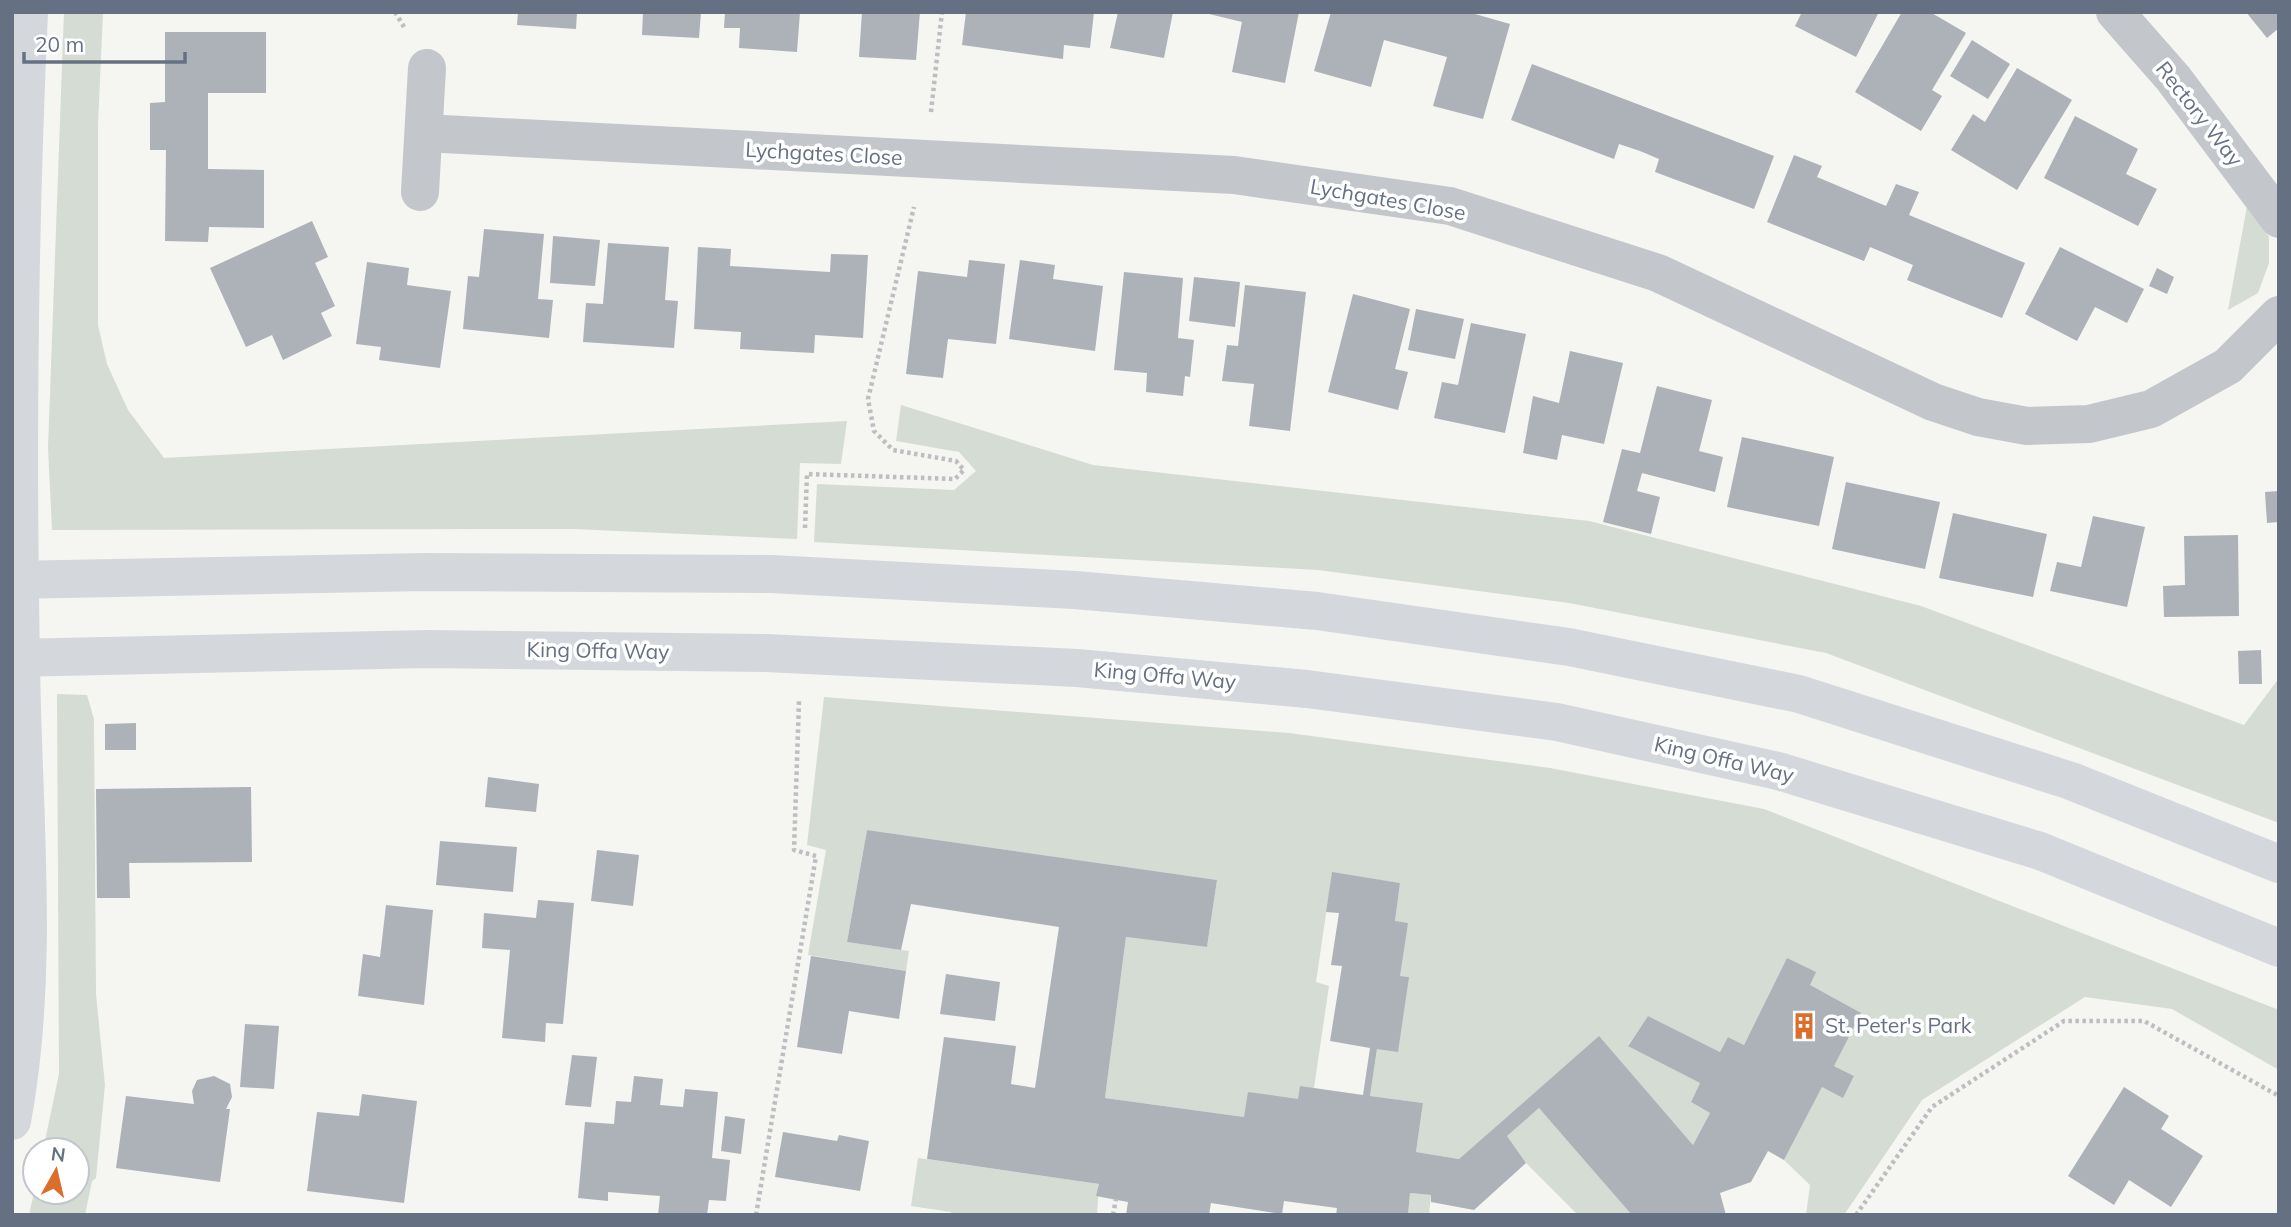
<svg xmlns="http://www.w3.org/2000/svg" width="2291" height="1227" viewBox="0 0 2291 1227" font-family="Mulish,sans-serif">
<style>
.green{fill:#d5dcd3}
.building{fill:#acb2b8}
.lines{fill:none;stroke-linecap:round;stroke-linejoin:round}
.path{stroke:#bdbec1;stroke-width:4.5;stroke-dasharray:3.5 3.5;stroke-linecap:butt}
.minor{stroke:#c3c6ca;stroke-width:38}
.secondary{stroke:#d4d8dc;stroke-width:38}
.trunk{stroke:#d4d8dc;stroke-width:38}
.labels{text-anchor:middle;stroke-width:7;stroke-linejoin:round;paint-order:stroke}
.street-label{font-size:21px;fill:#657182;stroke:#fff}
.poi-label{font-size:21px;fill:#657182;stroke:#fff;text-anchor:start}
</style>
<rect width="100%" height="100%" fill="#f5f5f2"/>
<!-- green -->
<g class="green">
<polygon points="64,12 103,12 98,125 98,325 107,364 128,410 164,458 847,421 841,464 800,463 797,539 573,529 52,530 48,448"/>
<polygon points="2247,206 2269,237 2269,263 2258,293 2228,310"/>
<polygon points="901,405 1093,465 1589,521 1921,606 2244,725 2279,678 2279,823 1826,653 1569,603 1318,570 814,542 817,484 954,490 976,471 959,452 896,441"/>
<polygon points="57,694 87,695 94,719 96,994 105,1085 96,1178 92,1181 85,1215 29,1215 35,1188 35,1192 77,1192 77,1150 43,1150 59,1074"/>
<polygon points="824,697 1289,733 1550,768 1764,809 2279,1010 2279,1070 2172,1009 2085,997 1922,1100 1844,1215 1806,1215 1810,1185 1784,1160 1822,1087 1843,1097 1854,1076 1834,1066 1810,985 1787,959 1744,1045 1728,1037 1720,1052 1648,1016 1628,1045 1700,1083 1691,1102 1710,1113 1693,1145 1599,1037 1459,1159 1416,1152 1423,1103 1370,1096 1377,1049 1409,977 1400,976 1395,921 1400,883 1332,873 1316,982 1329,986 1314,1088 1298,1099 1244,1117 1105,1098 1126,937 1207,947 1217,880 867,830 847,942 909,951 906,971 808,955 826,850 807,845"/>
<polygon points="1539,1108 1631,1211 1632,1215 1578,1215 1526,1163 1507,1136"/>
<polygon points="918,1158 1099,1184 1097,1215 951,1215 951,1212 911,1206"/>
<polygon points="1410,1193 1431,1195 1429,1215 1408,1215"/>
</g>
<!-- building -->
<g class="building">
<polygon points="518,12 577,12 576,29 517,25"/>
<polygon points="643,12 701,12 699,38 642,35"/>
<polygon points="725,12 800,12 797,52 739,48 740,28 724,28"/>
<polygon points="862,12 920,12 916,60 859,57"/>
<polygon points="966,12 1094,12 1090,48 1064,45 1063,59 962,45"/>
<polygon points="1118,12 1173,12 1164,58 1110,48"/>
<polygon points="1299,12 1285,83 1232,72 1242,22 1205,13"/>
<polygon points="1331,12 1468,12 1510,24 1483,119 1433,106 1447,57 1384,40 1371,87 1314,71"/>
<polygon points="1802,12 1879,12 1856,57 1795,26"/>
<polygon points="1902,12 1930,12 1966,33 1932,90 1942,96 1921,131 1855,92"/>
<polygon points="2246,12 2279,12 2279,28 2267,38"/>
<polygon points="165,32 266,32 266,93 208,93 208,169 264,170 264,228 209,227 208,242 165,241 166,150 150,150 150,103 165,102"/>
<polygon points="1972,40 2010,64 1988,99 1950,76"/>
<polygon points="1532,64 1774,156 1754,209 1655,172 1659,159 1640,151 1619,144 1614,159 1511,120"/>
<polygon points="2017,68 2072,100 2017,190 1951,150 1973,114 1985,122"/>
<polygon points="2075,116 2138,149 2126,174 2157,189 2138,226 2044,178"/>
<polygon points="1794,155 1822,166 1817,177 1886,206 1896,184 1919,192 1909,215 2025,263 2002,318 1907,280 1913,265 1870,247 1864,261 1767,222"/>
<polygon points="312,221 328,257 315,263 335,306 321,313 332,336 283,360 272,335 246,347 210,268"/>
<polygon points="484,229 544,234 538,299 553,300 549,338 463,329 468,276 479,277"/>
<polygon points="553,236 600,240 595,286 550,283"/>
<polygon points="608,243 669,247 665,300 678,301 674,348 583,342 586,303 603,304"/>
<polygon points="698,247 731,249 730,266 830,272 831,254 868,255 863,338 815,335 814,353 740,349 741,332 694,329"/>
<polygon points="2060,247 2144,289 2127,323 2095,307 2077,341 2025,314"/>
<polygon points="969,260 1005,264 996,344 948,339 943,378 906,374 918,271 967,277"/>
<polygon points="1020,260 1055,265 1053,279 1103,286 1095,351 1009,339"/>
<polygon points="367,262 409,268 407,285 451,291 440,368 379,360 381,347 356,344"/>
<polygon points="2157,268 2174,277 2167,294 2149,286"/>
<polygon points="1124,272 1183,278 1178,338 1194,340 1190,377 1185,376 1183,396 1146,392 1147,373 1114,370"/>
<polygon points="1194,277 1240,282 1235,327 1189,321"/>
<polygon points="1245,285 1306,292 1290,431 1249,426 1254,384 1222,381 1227,345 1238,346"/>
<polygon points="1353,294 1410,309 1395,369 1408,372 1398,410 1328,392"/>
<polygon points="1416,309 1464,319 1455,359 1408,350"/>
<polygon points="1471,323 1526,334 1505,433 1434,418 1442,382 1458,385"/>
<polygon points="1570,351 1623,363 1604,444 1562,435 1557,460 1523,453 1533,396 1559,403"/>
<polygon points="1657,386 1712,400 1699,451 1723,457 1715,492 1642,473 1637,491 1660,497 1651,534 1603,522 1622,449 1640,453"/>
<polygon points="1742,437 1834,457 1819,526 1727,507"/>
<polygon points="1846,482 1940,502 1925,569 1832,549"/>
<polygon points="2279,491 2279,522 2267,523 2265,492"/>
<polygon points="1953,513 2047,534 2033,597 1939,578"/>
<polygon points="2093,516 2145,527 2127,607 2050,591 2057,562 2081,567"/>
<polygon points="2238,535 2239,616 2164,617 2163,586 2185,585 2184,536"/>
<polygon points="2261,650 2262,684 2239,684 2238,651"/>
<polygon points="136,723 136,750 105,750 105,724"/>
<polygon points="488,777 539,784 536,812 485,807"/>
<polygon points="251,787 252,862 129,863 130,898 97,898 96,789"/>
<polygon points="867,830 1217,880 1207,947 1126,937 1105,1098 1244,1117 1248,1092 1298,1099 1300,1086 1363,1095 1370,1048 1330,1041 1342,966 1331,965 1339,913 1326,912 1332,872 1400,883 1395,921 1408,923 1400,976 1409,977 1398,1052 1377,1049 1370,1096 1423,1103 1416,1152 1459,1159 1599,1036 1693,1145 1710,1113 1691,1102 1700,1083 1628,1046 1648,1016 1720,1052 1728,1037 1744,1045 1787,958 1816,972 1810,985 1861,1013 1834,1066 1854,1076 1843,1098 1822,1087 1784,1160 1768,1151 1751,1182 1720,1193 1726,1215 1632,1215 1539,1108 1507,1136 1526,1163 1474,1210 1431,1202 1431,1195 1410,1193 1408,1215 1336,1215 1337,1208 1284,1201 1282,1214 1211,1203 1209,1215 1126,1215 1128,1202 1096,1196 1099,1184 927,1159 944,1037 1016,1046 1011,1084 1035,1088 1059,927 911,904 901,950 847,942"/>
<polygon points="440,841 517,847 513,892 436,885"/>
<polygon points="597,850 639,855 633,906 591,901"/>
<polygon points="538,900 574,903 563,1024 546,1023 545,1042 502,1038 510,950 482,948 484,913 536,918"/>
<polygon points="386,905 433,910 424,1005 358,996 363,954 380,957"/>
<polygon points="811,956 906,971 899,1019 849,1011 842,1054 797,1047"/>
<polygon points="946,974 1000,982 995,1021 940,1014"/>
<polygon points="245,1024 279,1026 274,1089 240,1087"/>
<polygon points="572,1055 597,1057 591,1107 565,1105"/>
<polygon points="214,1076 230,1084 232,1097 226,1109 230,1109 220,1182 116,1168 126,1096 194,1104 192,1091 197,1080"/>
<polygon points="634,1076 663,1079 660,1105 683,1107 685,1089 718,1092 712,1158 730,1160 726,1201 709,1200 707,1215 658,1215 660,1196 608,1192 608,1201 578,1198 585,1122 614,1124 616,1101 631,1102"/>
<polygon points="2124,1087 2169,1116 2161,1129 2203,1156 2171,1207 2129,1180 2114,1205 2068,1176"/>
<polygon points="362,1094 417,1101 404,1203 307,1191 317,1112 359,1116"/>
<polygon points="725,1116 745,1119 741,1154 721,1151"/>
<polygon points="783,1132 837,1141 839,1135 869,1141 860,1191 775,1177"/>
</g>
<g class="lines">
<!-- path -->
<g class="path">
<polyline points="395,12 404,27"/>
<polyline points="931,112 942,12"/>
<polyline points="805,528 807,474 955,479 964,470 956,461 893,450 874,431 868,399 914,207"/>
<polyline points="756,1215 816,856 794,850 799,701"/>
<polyline points="1113,1215 1116,1199"/>
<polyline points="1856,1215 1932,1107 2064,1021 2144,1021 2279,1096"/>
</g>
<!-- minor -->
<g class="minor">
<polyline points="2115,12 2173,78 2279,219"/>
<polyline points="424,133 1234,175 1450,206 1658,273 1933,402 1978,417 2027,426 2089,424 2151,409 2228,366 2279,315"/>
<polyline points="420,192 427,68"/>
</g>
<!-- secondary -->
<path class="secondary" d="M12,1121c28,-150 11,-306 9,-457 -4,-217 -2,-435 8,-652"/>
<!-- trunk -->
<g class="trunk">
<polyline points="12,580 427,572 771,574 1075,590 1317,611 1569,647 1799,694 2071,781 2279,864"/>
<polyline points="12,658 427,649 766,653 1077,668 1307,689 1557,722 1778,771 2040,851 2279,948"/>
</g>
</g>
<!-- icons -->
<defs>
<symbol id="building-bare" viewBox="-9 -9 18 18"><path d="M-4-6H4V6H1V3H-1V6H-4ZM-2.5-4.3h1.7v1.8h-1.7ZM.8-4.3h1.7v1.8H.8ZM-2.5-1h1.7V.8h-1.7ZM.8-1h1.7V.8H.8Z" fill="#dc6e2b" stroke="#fff" stroke-width="2.5" paint-order="stroke"/></symbol>
</defs>
<g fill-rule="evenodd">
<use href="#building-bare" x="1785" y="1007" width="38" height="38"/>
</g>
<g class="labels">
<!-- street labels -->
<g class="street-label">
<text transform="translate(2199 114) rotate(52)" y="7">Rectory Way</text>
<text transform="translate(824 154) rotate(3)" y="7">Lychgates Close</text>
<text transform="translate(1388 200) rotate(10)" y="7">Lychgates Close</text>
<text transform="translate(598 651) rotate(1)" y="7">King Offa Way</text>
<text transform="translate(1165 676) rotate(5)" y="7">King Offa Way</text>
<text transform="translate(1724 760) rotate(13)" y="7">King Offa Way</text>
</g>
<!-- poi labels -->
<g class="poi-label">
<text x="1825" y="1033">St. Peter's Park</text>
</g>
</g>
<!-- border -->
<rect width="2291" height="1227" fill="none" stroke="#657182" stroke-width="28"/>
<!-- north arrow -->
<g transform="translate(56 1171) rotate(8)"><circle r="33" fill="#ffffff" stroke="#c1c6cd" stroke-width="2"/>
<path d="M0-5L12 26L0 18L-12 26Z" fill="#dc6e2b"/>
<text y="-10" font-size="19" font-weight="bold" text-anchor="middle" fill="#657182">N</text>
</g>
<!-- scale -->
<path d="M24 52v10h161v-10" fill="none" stroke="#657182" stroke-width="3.5"/>
<text x="35" y="52" font-size="21" fill="#657182" stroke="#ffffff" stroke-width="5" paint-order="stroke">20 m</text>
</svg>
